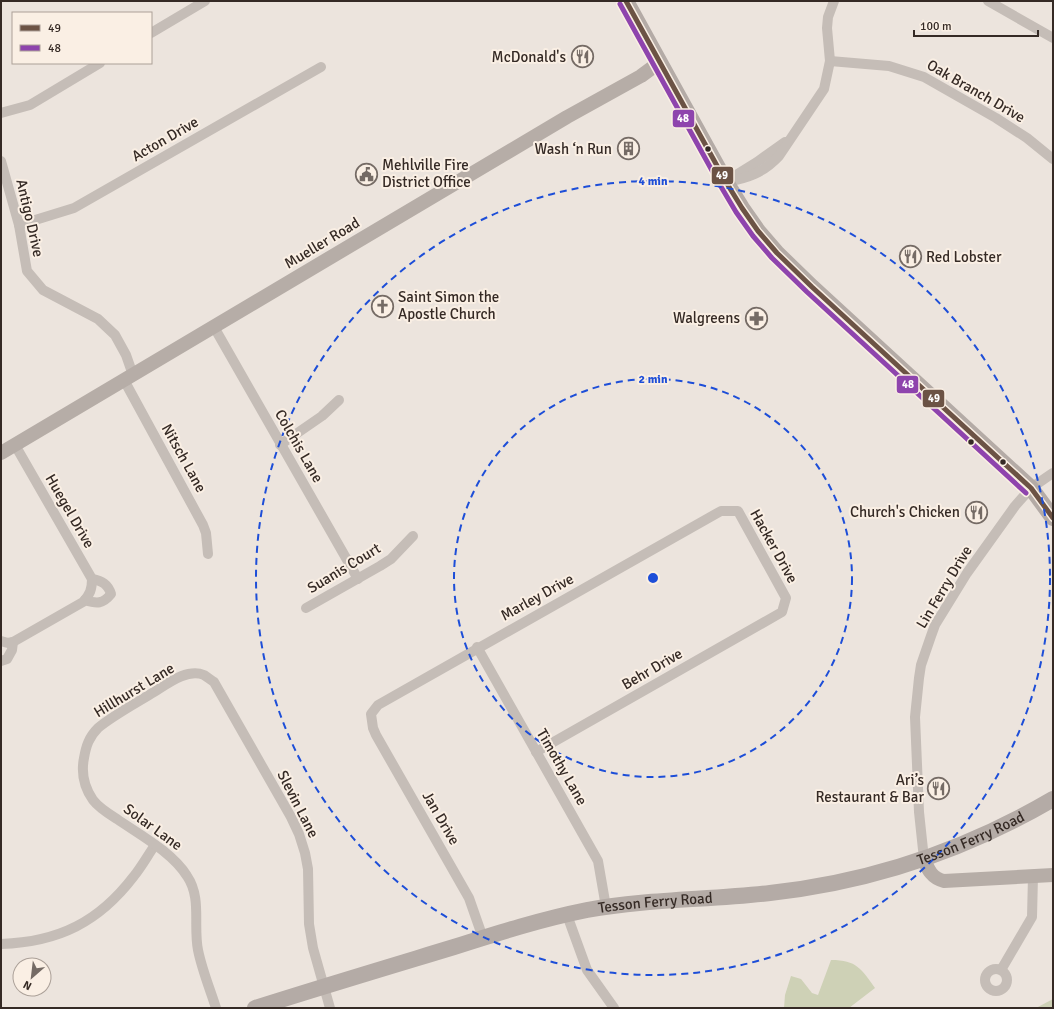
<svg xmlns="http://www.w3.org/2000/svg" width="1054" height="1009" viewBox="0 0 1054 1009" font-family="Signika,sans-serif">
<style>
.green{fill:#ced1b6}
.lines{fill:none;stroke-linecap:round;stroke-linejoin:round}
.street{stroke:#c5bdb7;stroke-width:10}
.secondary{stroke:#b6ada7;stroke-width:14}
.primary{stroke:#b4aba6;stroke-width:16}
.bus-1-casing{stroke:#faefe4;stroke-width:8}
.bus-2-casing{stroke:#faefe4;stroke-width:8}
.bus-1{stroke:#6c5345;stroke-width:5}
.bus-2{stroke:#8e44ad;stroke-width:5}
.ring{fill:none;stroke:#1d4ed8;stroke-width:2;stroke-dasharray:7 5}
.bus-dot{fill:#352a25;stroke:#faefe4;stroke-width:1.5}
.labels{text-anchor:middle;stroke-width:4;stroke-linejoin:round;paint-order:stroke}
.poi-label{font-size:15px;fill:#352a25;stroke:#faefe4;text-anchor:end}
.street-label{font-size:15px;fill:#352a25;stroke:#faefe4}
.centre{fill:#1d4ed8;stroke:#faefe4;stroke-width:2}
.ring-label{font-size:12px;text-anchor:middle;font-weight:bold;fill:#1d4ed8;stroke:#faefe4;stroke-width:4;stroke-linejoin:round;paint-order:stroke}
.line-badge{stroke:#faefe4;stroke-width:1.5}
.badge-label{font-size:11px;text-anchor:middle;font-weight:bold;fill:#fff}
</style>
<rect width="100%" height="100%" fill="#ece4dd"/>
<!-- green -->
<g class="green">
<path d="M831,960c26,0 30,9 44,28l-26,20h-65l1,-13 6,-19 10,3 11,14 6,2z"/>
<polygon points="1053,999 1053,1008 1036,1008"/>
</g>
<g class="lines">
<!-- street -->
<g class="street">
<polyline points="988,1 1053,38"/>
<polyline points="151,33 205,1"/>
<polyline points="830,61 889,66 924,77 996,118 1027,138 1053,159"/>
<polyline points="1,113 30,105 100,63"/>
<polyline points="1,161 19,225 27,271 43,290 98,319 115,335 126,355 133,375"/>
<polyline points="728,180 757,162 785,142"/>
<path d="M726,182c22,-4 37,-9 53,-26l45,-67 6,-28 -3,-33 1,-11 6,-16"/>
<polyline points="19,225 74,208 321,67"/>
<polyline points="214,327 358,579"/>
<polyline points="124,380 203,525 206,533 208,554"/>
<polyline points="280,445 322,416 339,400"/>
<path d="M85,600c12,4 18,4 26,-6 -3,-10 -9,-13 -19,-15"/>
<polyline points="306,608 380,566 391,559 413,536"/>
<path d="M1,641l7,2 5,-1 70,-40c7,-7 9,-13 9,-23l-77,-134"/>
<polyline points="477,647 598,861 606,907"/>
<polyline points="1,661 7,659 12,650 13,642"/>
<polyline points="924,859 919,812 915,717 919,678 921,665 931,636 935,625 967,573 1015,506 1031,488 1053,473"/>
<polyline points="567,915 587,970 614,1008"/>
<polyline points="483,938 469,898 376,735 373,728 371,714 378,705 721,511 738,511 786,598 782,612 536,752"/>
<path d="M1,944c58,-2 98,-22 133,-68 8,-10 14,-21 21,-31"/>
<circle cx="996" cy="980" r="11"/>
<polyline points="1001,970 1032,917 1033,876"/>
<path d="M216,1008c-6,-19 -14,-38 -18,-58 -5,-25 4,-52 -11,-74 -15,-24 -47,-41 -70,-57 -8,-5 -18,-11 -24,-19 -9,-13 -12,-27 -9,-42 2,-12 5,-21 14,-30 14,-12 40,-26 56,-36 13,-8 33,-24 50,-17 3,2 7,5 10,7l77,135 8,17 6,19 3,16 1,55 4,24 17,60"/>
</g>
<!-- secondary -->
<g class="secondary">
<polyline points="1,453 567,117 641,76 660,62"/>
<path d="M924,859c4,11 8,19 20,22l109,-6"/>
</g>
<!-- primary -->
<g class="primary">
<polyline points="626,1 726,182 742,208 758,231 777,253 812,287 1031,488 1053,518"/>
<path id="s1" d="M255,1008c66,-21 133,-41 199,-61 44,-14 88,-28 133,-37 60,-11 122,-10 183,-17 100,-11 196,-43 283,-94"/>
</g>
<defs>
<polyline id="bus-1" points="626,1 726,182 742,208 758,231 777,253 812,287 1031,488 1053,518"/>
<polyline id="bus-2" points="620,4 720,185 736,212 753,236 772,258 807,292 1026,493"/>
</defs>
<!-- bus-1 casing -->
<use href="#bus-1" class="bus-1-casing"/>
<!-- bus-2 casing -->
<use href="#bus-2" class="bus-2-casing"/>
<!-- bus-1 -->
<use href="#bus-1" class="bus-1"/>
<!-- bus-2 -->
<use href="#bus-2" class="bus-2"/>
</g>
<!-- distance rings -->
<g class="ring">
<circle cx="653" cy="578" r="199"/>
<circle cx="653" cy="578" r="397"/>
</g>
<!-- icons -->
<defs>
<symbol id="restaurant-ring" viewBox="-11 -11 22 22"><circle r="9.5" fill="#faefe4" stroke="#756b65" stroke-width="1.5"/><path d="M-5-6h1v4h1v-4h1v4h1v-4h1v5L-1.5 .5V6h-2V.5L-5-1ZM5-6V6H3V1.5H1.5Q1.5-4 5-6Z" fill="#756b65"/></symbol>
<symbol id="building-ring" viewBox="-11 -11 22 22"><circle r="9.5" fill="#faefe4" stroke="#756b65" stroke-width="1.5"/><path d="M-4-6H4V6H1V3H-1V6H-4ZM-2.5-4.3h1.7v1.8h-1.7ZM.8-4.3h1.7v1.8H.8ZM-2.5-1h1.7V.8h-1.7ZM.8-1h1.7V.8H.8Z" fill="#756b65"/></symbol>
<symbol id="civic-ring" viewBox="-11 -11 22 22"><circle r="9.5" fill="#faefe4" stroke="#756b65" stroke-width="1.5"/><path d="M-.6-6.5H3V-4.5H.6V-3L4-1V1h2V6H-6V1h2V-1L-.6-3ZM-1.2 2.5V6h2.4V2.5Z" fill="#756b65"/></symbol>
<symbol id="church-ring" viewBox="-11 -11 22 22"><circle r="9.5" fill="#faefe4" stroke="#756b65" stroke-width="1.5"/><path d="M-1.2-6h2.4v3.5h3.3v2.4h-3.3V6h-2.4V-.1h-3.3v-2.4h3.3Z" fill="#756b65"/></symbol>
<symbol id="pharmacy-ring" viewBox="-11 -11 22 22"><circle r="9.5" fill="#faefe4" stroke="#756b65" stroke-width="1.5"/><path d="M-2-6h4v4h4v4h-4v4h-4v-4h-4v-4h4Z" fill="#756b65"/></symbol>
</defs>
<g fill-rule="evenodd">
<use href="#restaurant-ring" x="570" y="44" width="25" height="25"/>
<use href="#building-ring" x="616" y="136" width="25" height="25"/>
<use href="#civic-ring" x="354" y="162" width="25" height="25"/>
<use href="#restaurant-ring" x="898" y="244" width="25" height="25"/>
<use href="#church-ring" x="370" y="294" width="25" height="25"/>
<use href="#pharmacy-ring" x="744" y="306" width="25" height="25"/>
<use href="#restaurant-ring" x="964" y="500" width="25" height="25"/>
<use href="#restaurant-ring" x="926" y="776" width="25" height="25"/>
</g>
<!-- markers -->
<g class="bus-dot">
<circle cx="708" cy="149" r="3.5"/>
<circle cx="971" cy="442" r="3.5"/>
<circle cx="1003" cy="462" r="3.5"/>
</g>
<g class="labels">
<!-- poi labels -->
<g class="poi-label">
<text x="566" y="62">McDonald's</text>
<text x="612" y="154">Wash ‘n Run</text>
<text x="382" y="170" text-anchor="start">Mehlville Fire<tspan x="382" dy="17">District Office</tspan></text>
<text x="926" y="262" text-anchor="start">Red Lobster</text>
<text x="398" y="302" text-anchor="start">Saint Simon the<tspan x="398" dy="17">Apostle Church</tspan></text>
<text x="740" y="323">Walgreens</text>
<text x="960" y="517">Church's Chicken</text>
<text x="924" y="785">Ari’s<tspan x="924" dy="17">Restaurant &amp; Bar</tspan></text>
</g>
<!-- street labels -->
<g class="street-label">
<text transform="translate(976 91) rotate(30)" y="5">Oak Branch Drive</text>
<text transform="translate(165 139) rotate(-30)" y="5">Acton Drive</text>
<text transform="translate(30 218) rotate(77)" y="5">Antigo Drive</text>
<text transform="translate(322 243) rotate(-31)" y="5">Mueller Road</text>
<text transform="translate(299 446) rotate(60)" y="5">Colchis Lane</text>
<text transform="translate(184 458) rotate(61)" y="5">Nitsch Lane</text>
<text transform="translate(70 511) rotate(60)" y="5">Huegel Drive</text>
<text transform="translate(774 546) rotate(61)" y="5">Hacker Drive</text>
<text transform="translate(344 568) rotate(-31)" y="5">Suanis Court</text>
<text transform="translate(944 587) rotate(-59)" y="5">Lin Ferry Drive</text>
<text transform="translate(537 597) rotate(-29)" y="5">Marley Drive</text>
<text transform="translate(652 669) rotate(-30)" y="5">Behr Drive</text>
<text transform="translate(134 690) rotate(-31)" y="5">Hillhurst Lane</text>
<text transform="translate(562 767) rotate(60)" y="5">Timothy Lane</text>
<text transform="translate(298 804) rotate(63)" y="5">Slevin Lane</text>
<text transform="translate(441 818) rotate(60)" y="5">Jan Drive</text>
<text transform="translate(153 827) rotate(36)" y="5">Solar Lane</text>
<text dy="5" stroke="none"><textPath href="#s1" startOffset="739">Tesson Ferry Road</textPath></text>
<text dy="5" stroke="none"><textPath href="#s1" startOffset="415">Tesson Ferry Road</textPath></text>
</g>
</g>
<circle cx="653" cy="578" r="6" class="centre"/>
<g class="ring-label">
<text x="653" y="185">4 min</text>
<text x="653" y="383">2 min</text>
</g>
<g class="line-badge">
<rect x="672" y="109" width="23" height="19" rx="4" fill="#8e44ad"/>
<rect x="711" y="166" width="23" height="19" rx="4" fill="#6c5345"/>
<rect x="896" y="375" width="23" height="19" rx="4" fill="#8e44ad"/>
<rect x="922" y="389" width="23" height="19" rx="4" fill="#6c5345"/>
</g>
<g class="badge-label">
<text x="683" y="122">48</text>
<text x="722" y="179">49</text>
<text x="908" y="388">48</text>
<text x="934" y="402">49</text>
</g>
<!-- border -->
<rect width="1054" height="1009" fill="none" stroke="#352a25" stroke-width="4"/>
<!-- legend -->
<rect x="12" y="12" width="140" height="52" fill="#faefe4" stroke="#aba098"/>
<rect x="20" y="25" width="20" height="6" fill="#6c5345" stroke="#aba098"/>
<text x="48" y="32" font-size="12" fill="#352a25">49</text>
<rect x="20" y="45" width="20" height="6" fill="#8e44ad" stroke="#aba098"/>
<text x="48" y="52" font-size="12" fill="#352a25">48</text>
<!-- north arrow -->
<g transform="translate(32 977) rotate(208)"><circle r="19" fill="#faefe4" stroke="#aba098"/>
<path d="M0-3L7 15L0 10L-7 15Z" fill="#756b65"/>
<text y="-6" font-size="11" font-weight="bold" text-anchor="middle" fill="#352a25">N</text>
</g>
<!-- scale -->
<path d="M914 30v6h124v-6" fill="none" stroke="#352a25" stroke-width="2"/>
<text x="920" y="30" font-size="12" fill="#352a25" stroke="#faefe4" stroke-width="3" paint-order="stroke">100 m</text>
</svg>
